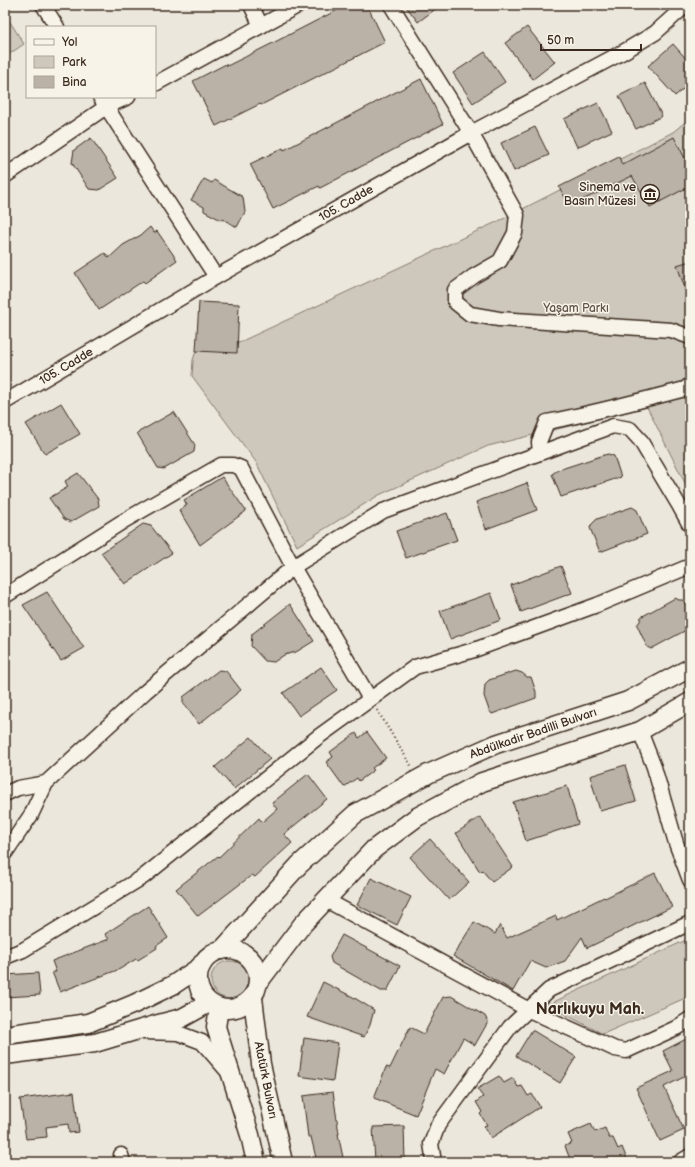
<svg xmlns="http://www.w3.org/2000/svg" width="695" height="1167" viewBox="0 0 695 1167" font-family="'Balsamiq Sans',sans-serif">
<style>
.green{fill:#cec8bc;stroke:#84796d}
.building{fill:#bab2a7;stroke:#3b2a1e}
.lines{fill:none;stroke-linecap:round;stroke-linejoin:round}
.minor-casing{stroke:#3b2a1e;stroke-width:17}
.major-casing{stroke:#3b2a1e;stroke-width:21}
.path{stroke:#3b2a1e;stroke-width:2.5;stroke-dasharray:1 3;stroke-linecap:butt}
.minor{stroke:#f7f3e8;stroke-width:14}
.major{stroke:#f7f3e8;stroke-width:18}
.labels{text-anchor:middle;stroke-width:3;stroke-linejoin:round;paint-order:stroke}
.poi-label{font-size:12px;fill:#3b2a1e;stroke:#f7f3e8;text-anchor:end}
.street-label{font-size:12px;fill:#3b2a1e;stroke:#f7f3e8}
.park-label{font-size:12px;fill:#605246;stroke:#f7f3e8}
.district-label{font-size:16px;font-weight:bold;fill:#3b2a1e;stroke:#f7f3e8}
</style>
<rect width="100%" height="100%" fill="#ece7dc"/>
<filter id="ink" filterUnits="userSpaceOnUse"><feTurbulence type="fractalNoise" baseFrequency=".025" numOctaves="2"/><feDisplacementMap in="SourceGraphic" scale="8" xChannelSelector="R" yChannelSelector="G"/><feConvolveMatrix kernelMatrix="1 2 1 2 8 2 1 2 1" color-interpolation-filters="sRGB"/></filter>
<g filter="url(#ink)">
<!-- green -->
<g class="green">
<polygon points="5,14 24,44 5,57"/>
<polygon points="690,118 690,493 647,407 488,446 379,495 297,546 256,462 192,376 193,360 196,351 242,341 505,218 673,132"/>
<polygon points="686,940 690,946 690,996 603,1034 547,1005"/>
<circle cx="230" cy="980" r="19"/>
</g>
<!-- building -->
<g class="building">
<polygon points="347,5 367,5 385,42 261,105 260,104 216,126 193,81 226,64 227,66 271,44"/>
<polygon points="405,5 441,5 418,22"/>
<polygon points="527,27 555,62 533,79 505,43"/>
<polygon points="673,44 690,63 690,83 675,96 648,66"/>
<polygon points="485,52 505,82 473,103 453,73"/>
<polygon points="421,79 443,124 320,188 319,186 273,209 250,164 283,148 284,150"/>
<polygon points="645,83 662,116 636,129 619,96"/>
<polygon points="598,103 612,131 577,147 564,119"/>
<polygon points="535,127 549,155 514,171 501,143"/>
<polygon points="674,137 690,168 690,186 650,207 632,176 570,206 559,187 619,157 622,165"/>
<polygon points="91,138 118,178 99,190 89,189 72,163 74,150"/>
<polygon points="204,179 212,183 214,180 243,197 245,212 237,227 223,219 221,220 204,211 204,207 191,200"/>
<polygon points="150,227 154,233 157,231 177,260 145,283 143,281 99,310 75,273 105,253 109,258 123,245 141,235"/>
<polygon points="690,261 690,297 688,297 677,265"/>
<polygon points="199,302 239,304 237,353 196,351"/>
<polygon points="61,403 80,434 45,454 26,424"/>
<polygon points="174,412 195,445 194,452 164,469 158,468 137,433"/>
<polygon points="608,454 614,456 621,477 561,497 552,474 558,470 604,455"/>
<polygon points="78,473 98,499 99,506 71,522 64,519 49,498 68,487 65,481"/>
<polygon points="222,477 246,511 200,545 179,510 187,505 184,500"/>
<polygon points="527,483 537,510 486,529 476,502"/>
<polygon points="632,507 637,510 647,534 600,552 590,528 591,525 597,519"/>
<polygon points="447,513 457,540 406,558 396,531"/>
<polygon points="143,524 151,526 172,553 125,584 101,553"/>
<polygon points="561,566 572,593 521,612 511,585"/>
<polygon points="47,592 84,648 61,661 23,605"/>
<polygon points="491,593 501,620 450,639 440,611"/>
<polygon points="675,598 679,600 683,600 690,612 690,628 651,649 647,647 637,625 640,621 641,617"/>
<polygon points="290,604 314,641 296,652 284,655 274,662 265,661 251,646 252,634"/>
<polygon points="321,667 337,690 299,716 283,693"/>
<polygon points="219,670 226,671 241,690 199,724 183,703 183,697"/>
<polygon points="516,671 522,673 527,677 531,677 536,692 536,698 492,714 489,710 484,696 485,684 489,680"/>
<polygon points="367,732 386,758 372,768 374,770 359,781 357,778 344,787 326,762 333,757 330,752 356,733 359,738"/>
<polygon points="251,737 270,759 234,789 215,767"/>
<polygon points="625,765 636,801 600,811 590,776"/>
<polygon points="308,774 327,799 284,834 292,843 255,877 252,875 198,916 176,889 218,856 219,857 259,818 262,822 277,809 272,803"/>
<polygon points="567,786 578,824 526,841 513,802"/>
<polygon points="480,817 513,867 492,882 482,870 480,872 456,833"/>
<polygon points="430,839 469,882 449,900 410,857"/>
<polygon points="655,873 672,907 587,948 582,937 565,961 546,968 530,961 513,991 453,956 474,922 495,934 500,925 507,938 556,916 557,920 604,897 605,898"/>
<polygon points="371,878 411,897 397,925 357,905"/>
<polygon points="148,906 168,938 156,946 157,948 138,960 136,959 120,969 60,992 52,972 56,972 52,961 109,939 105,934"/>
<polygon points="342,935 400,966 387,991 381,991 332,963 330,957"/>
<polygon points="38,973 40,995 5,997 5,975"/>
<polygon points="323,982 353,997 374,1010 370,1025 364,1037 307,1017"/>
<polygon points="451,996 485,1016 488,1022 475,1045 463,1038 444,1074 435,1069 416,1115 374,1098 386,1067 390,1068 410,1027 424,1034 443,997"/>
<polygon points="532,1030 576,1057 560,1083 516,1056"/>
<polygon points="690,1037 690,1074 664,1087 684,1130 660,1141 636,1088 673,1071 663,1051"/>
<polygon points="304,1038 338,1043 333,1081 299,1076"/>
<polygon points="499,1076 504,1083 513,1078 518,1087 522,1086 528,1096 532,1094 540,1107 491,1138 484,1126 487,1125 480,1114 482,1112 476,1102 483,1097 477,1089"/>
<polygon points="74,1092 79,1132 69,1133 68,1124 46,1127 47,1137 26,1139 20,1099"/>
<polygon points="333,1092 339,1134 338,1134 344,1162 317,1162 311,1137 308,1137 303,1096"/>
<polygon points="591,1124 595,1132 605,1128 609,1138 613,1138 618,1149 622,1147 628,1162 571,1162 565,1146 572,1143 568,1134"/>
<polygon points="404,1126 405,1162 375,1162 373,1127"/>
</g>
<g class="lines">
<defs>
<g id="minor">
<polyline points="43,5 57,27"/>
<polyline points="251,5 261,26"/>
<polyline points="391,5 471,133 517,215 515,233 500,261 474,276 455,290 455,302 470,314 499,319 671,330 690,337"/>
<polyline points="155,84 299,5"/>
<polyline points="100,97 216,277"/>
<polyline points="5,176 106,107 128,97"/>
<polyline points="5,402 216,277 471,133 623,52 655,33 686,5"/>
<path d="M540,453l-1,-11 8,-20c47,-9 92,-21 138,-33l5,-4"/>
<polyline points="5,596 122,522 221,465 233,465 241,468 293,567 370,699"/>
<polyline points="640,731 654,767 676,843 690,880"/>
<polyline points="5,794 18,788 46,783"/>
<polyline points="5,853 31,815 46,783 145,692 293,567 383,511 613,426 630,429 640,440 680,507 690,525"/>
<polyline points="326,900 529,1010 615,1049 626,1051 676,1028 690,1019"/>
<polyline points="5,957 23,950 143,877 318,737 415,667 474,650 597,605 690,566"/>
<polyline points="143,1032 178,1033 202,1042 229,1073"/>
<polyline points="121,1155 123,1162"/>
<polyline points="434,1162 431,1144 438,1125 510,1027 549,990 690,923"/>
<polyline points="680,1162 690,1156"/>
</g>
<g id="major">
<circle cx="228" cy="979" r="30"/>
<polyline points="222,950 299,865 355,814 428,774 496,744 628,701 690,668"/>
<polyline points="258,983 302,925 374,849 417,817 482,782 640,731 690,702"/>
<polyline points="253,998 261,1064 283,1162"/>
<polyline points="219,1008 216,1027 250,1135 256,1162"/>
<polyline points="5,1035 88,1023 134,1004 173,985 200,967"/>
<polyline points="5,1055 95,1043 155,1025 182,1018 209,1003"/>
</g>
</defs>
<!-- minor casing -->
<use href="#minor" class="minor-casing"/>
<!-- major casing -->
<use href="#major" class="major-casing"/>
<!-- path -->
<polyline class="path" points="377,710 412,767"/>
<!-- minor -->
<use href="#minor" class="minor"/>
<!-- major -->
<use href="#major" class="major"/>
</g>
</g>
<!-- icons -->
<defs>
<symbol id="museum-ring" viewBox="-11 -11 22 22"><circle r="9.5" fill="#f7f3e8" stroke="#3b2a1e" stroke-width="1.5"/><path d="M0-6L6-3V-2H-6V-3ZM-5-1h2V3h-2ZM-1-1h2V3h-2ZM3-1h2V3H3ZM-6 4H6V6H-6Z" fill="#3b2a1e"/></symbol>
</defs>
<g fill-rule="evenodd">
<use href="#museum-ring" x="639" y="183" width="22" height="22"/>
</g>
<g class="labels">
<!-- poi labels -->
<g class="poi-label">
<text x="636" y="191">Sinema ve<tspan x="636" dy="14">Basın Müzesi</tspan></text>
</g>
<!-- street labels -->
<g class="street-label">
<text transform="translate(346 203) rotate(-30)" y="4">105. Cadde</text>
<text transform="translate(66 366) rotate(-31)" y="4">105. Cadde</text>
<text transform="translate(533 733) rotate(-19)" y="4">Abdülkadir Badilli Bulvarı</text>
<text transform="translate(266 1080) rotate(79)" y="4">Atatürk Bulvarı</text>
</g>
<!-- park labels -->
<g class="park-label">
<text x="576" y="312">Yaşam Parkı</text>
</g>
<!-- district labels -->
<g class="district-label">
<text x="590" y="1014">Narlıkuyu Mah.</text>
</g>
</g>
<!-- margin -->
<rect width="695" height="1167" fill="none" stroke="#f7f3e8" stroke-width="20"/>
<rect x="10" y="10" width="675" height="1147" fill="none" stroke="#3b2a1e" stroke-width="1.5" filter="url(#ink)"/>
<!-- legend -->
<rect x="26" y="26" width="130" height="72" fill="#f7f3e8" stroke="#aca397"/>
<rect x="34" y="39" width="20" height="6" fill="#f7f3e8" stroke="#aca397"/>
<text x="62" y="46" font-size="12" fill="#3b2a1e">Yol</text>
<rect x="34" y="56" width="20" height="12" fill="#cec8bc" stroke="#aca397"/>
<text x="62" y="66" font-size="12" fill="#3b2a1e">Park</text>
<rect x="34" y="76" width="20" height="12" fill="#bab2a7" stroke="#aca397"/>
<text x="62" y="86" font-size="12" fill="#3b2a1e">Bina</text>
<!-- scale -->
<path d="M541 44v6h100v-6" fill="none" stroke="#3b2a1e" stroke-width="2"/>
<text x="547" y="44" font-size="12" fill="#3b2a1e" stroke="#f7f3e8" stroke-width="3" paint-order="stroke">50 m</text>
</svg>
